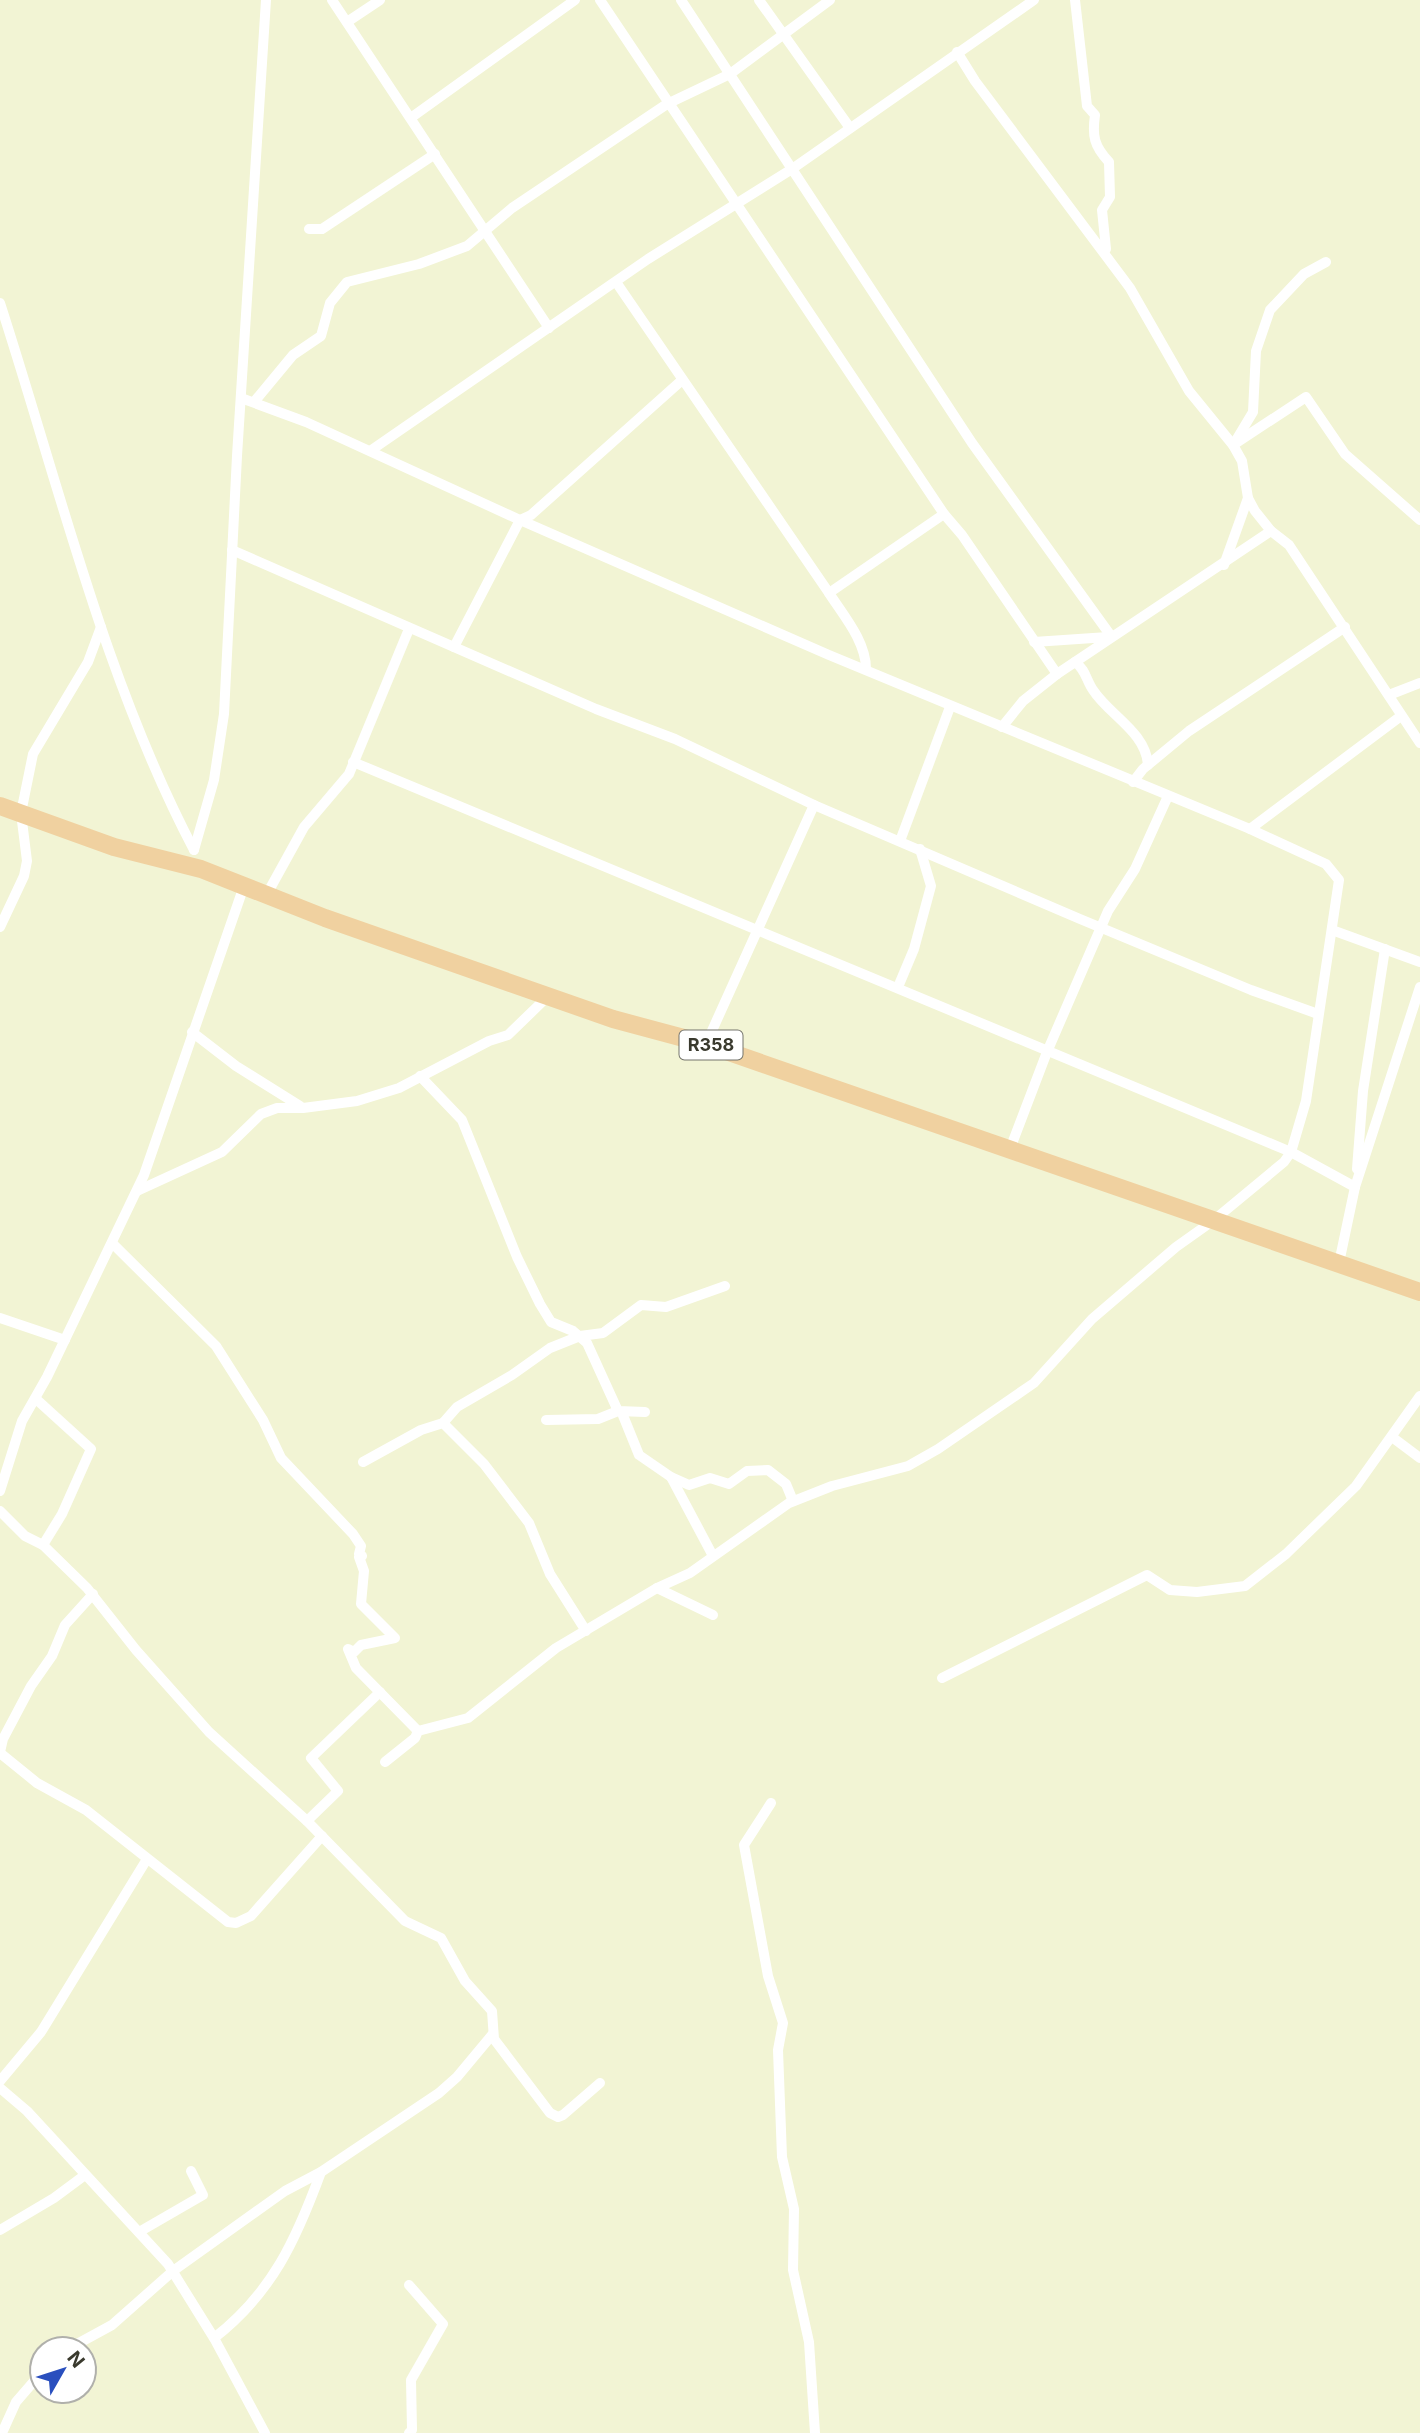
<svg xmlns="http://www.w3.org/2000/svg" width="1420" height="2433" viewBox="0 0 1420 2433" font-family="Inter,sans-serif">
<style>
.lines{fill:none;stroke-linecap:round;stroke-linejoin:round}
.minor{stroke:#fff;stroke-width:10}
.primary{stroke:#f0d1a0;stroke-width:18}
.labels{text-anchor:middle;stroke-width:5;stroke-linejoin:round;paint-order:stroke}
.shield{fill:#fff;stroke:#75756d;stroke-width:2}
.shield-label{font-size:18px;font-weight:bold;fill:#3a3a2e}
</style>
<rect width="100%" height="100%" fill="#f2f4d4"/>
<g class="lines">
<!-- minor -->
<g class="minor">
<polyline points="332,0 549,328"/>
<polyline points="600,0 944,514 962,535 1057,674"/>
<polyline points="681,0 972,443 1111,636"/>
<polyline points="759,0 850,128"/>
<path d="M1075,0l12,106 8,9c-3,21 -1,31 14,47l1,35 -8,13 4,39"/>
<polyline points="347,22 380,0"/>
<polyline points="957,52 975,81 1130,288 1189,391 1233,445 1242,461 1248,498 1255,511 1271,531 1289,545 1420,743"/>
<polyline points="412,117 575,0"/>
<polyline points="309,229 322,229 435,154"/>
<path d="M616,282l213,311c14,22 37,48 37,76"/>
<path d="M0,303c59,182 105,378 194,547"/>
<polyline points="241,398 306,422 520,520 829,655 1250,829 1326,864 1339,880 1306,1101 1291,1152 1284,1162 1214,1220 1176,1247 1092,1319 1034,1383 938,1449 908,1466 832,1486 789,1503 690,1573 657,1588 556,1648 468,1718 418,1731 415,1738 385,1762"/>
<polyline points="254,402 293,355 321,336 330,303 347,282 419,264 467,246 512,208 667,104 730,74 830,0"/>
<polyline points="1235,442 1253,412 1256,351 1270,310 1304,274 1326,262"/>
<polyline points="1233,445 1306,397 1345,454 1420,520"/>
<polyline points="370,451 648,259 792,169 1034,0"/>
<polyline points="232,550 596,709 675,739 814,805 1080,919 1251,990 1318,1014"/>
<polyline points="1224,565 1248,498"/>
<polyline points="829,593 944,514"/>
<polyline points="1034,642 1108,637"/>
<polyline points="454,647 520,520 531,515 681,381"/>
<path d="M1075,662c11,8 11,18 18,28 16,25 53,42 55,75"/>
<polyline points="1389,695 1420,683"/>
<polyline points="1002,727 1023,701 1057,674 1271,531"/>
<polyline points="353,762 1291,1152 1355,1187"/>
<polyline points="1133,782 1143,769 1189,731 1345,627"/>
<polyline points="1250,829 1401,716"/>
<polyline points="900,841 950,707"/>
<polyline points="194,850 214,780 224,714 237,456 266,0"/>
<polyline points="267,894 304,827 349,774 409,629"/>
<polyline points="0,927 24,876 27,861 21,813 33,754 88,662 101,627"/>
<polyline points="1332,930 1420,962"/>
<polyline points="898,987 914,949 931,886 920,849"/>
<polyline points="192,1032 236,1066 300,1106"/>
<polyline points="706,1044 814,805"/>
<polyline points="420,1076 462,1120 517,1257 540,1304 551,1322 573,1331 587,1343 618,1411 645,1412"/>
<polyline points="1010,1149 1047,1052 1108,911 1135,869 1168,796"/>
<polyline points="1357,1169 1363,1091 1385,949"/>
<polyline points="137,1191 222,1152 261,1114 277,1108 303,1108 357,1101 399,1088 489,1041 508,1035 542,1002 545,994"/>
<polyline points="112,1243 216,1346 263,1420 281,1458 353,1534 361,1546 359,1554 362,1556 359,1557 364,1571 361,1604 395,1638 361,1645 354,1652 348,1649 356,1668 418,1731"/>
<polyline points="1339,1263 1355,1187 1420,987"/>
<polyline points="0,1318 65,1340"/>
<polyline points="36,1399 91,1449 62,1514 43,1545"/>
<polyline points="622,1413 639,1455 671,1477 713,1556"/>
<polyline points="546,1420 598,1419 618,1411"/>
<polyline points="443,1423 457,1407 512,1375 550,1348 580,1336 603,1333 641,1305 666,1307 725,1286"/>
<polyline points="1392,1437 1420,1458"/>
<polyline points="363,1462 421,1430 443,1423 484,1464 529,1523 550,1574 586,1631"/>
<polyline points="671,1477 689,1485 710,1478 729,1484 747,1471 768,1470 786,1484 793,1501"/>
<polyline points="0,1491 22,1421 47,1377 144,1175 244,886"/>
<polyline points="0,1511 25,1536 43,1545 87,1588 136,1650 209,1732 307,1821 405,1921 441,1938 465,1981 492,2011 494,2039 550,2113 558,2117 563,2115 600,2083"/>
<polyline points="657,1588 713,1615"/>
<polyline points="942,1678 1147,1575 1170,1590 1197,1592 1245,1586 1286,1554 1356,1486 1420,1396"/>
<polyline points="0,1752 3,1739 31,1686 52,1656 65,1625 93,1594"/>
<polyline points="0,1753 37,1783 86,1810 228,1922 236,1923 251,1916 322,1836"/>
<polyline points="771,1803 744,1845 768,1976 783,2023 778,2050 782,2157 794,2209 793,2270 809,2342 815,2433"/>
<polyline points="307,1821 338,1791 311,1758 380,1692"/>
<polyline points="0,2081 41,2032 147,1859"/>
<polyline points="0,2088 27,2111 168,2264 214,2338 265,2433"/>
<polyline points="0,2230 54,2198 85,2175"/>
<polyline points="139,2232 203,2195 191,2171"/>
<path d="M214,2338c58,-45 82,-98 107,-166"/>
<polyline points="68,2349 112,2325 173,2271 285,2191 321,2172 439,2093 457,2077 492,2035"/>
<polyline points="2,2433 16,2402 42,2372"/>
<polyline points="409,2433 412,2430 411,2380 443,2324 409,2285"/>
</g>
<!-- primary -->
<polyline class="primary" points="0,806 114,847 201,869 325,918 613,1019 706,1044 1420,1292"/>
</g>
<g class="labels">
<!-- shield labels -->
<rect class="shield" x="679.5" y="1030.5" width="63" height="29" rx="5"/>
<g class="shield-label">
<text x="711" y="1051">R358</text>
</g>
</g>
<!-- north arrow -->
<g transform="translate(63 2370) rotate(51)"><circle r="33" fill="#ffffff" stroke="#b0b0ab" stroke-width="2"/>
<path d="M0-5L12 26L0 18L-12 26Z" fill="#2a4fbe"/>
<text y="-10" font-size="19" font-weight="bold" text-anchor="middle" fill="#3a3a2e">N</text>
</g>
</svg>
